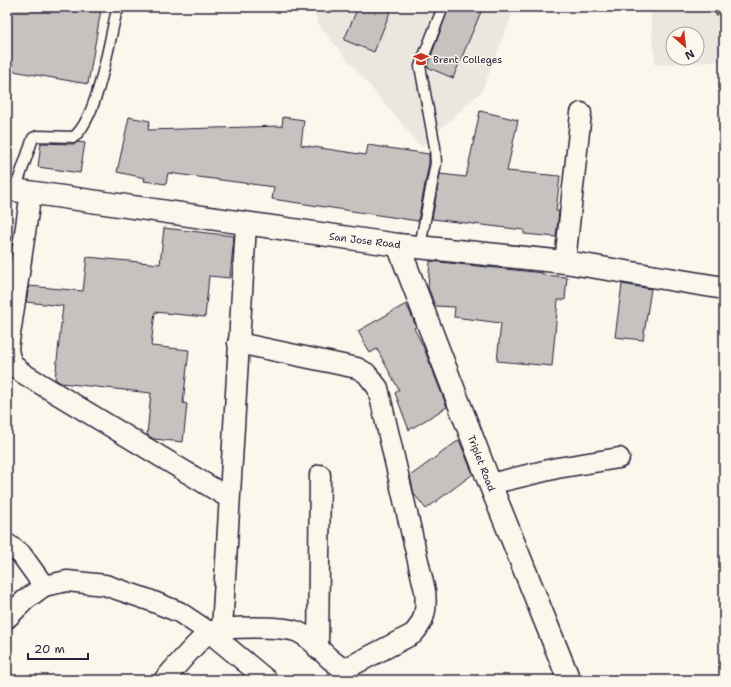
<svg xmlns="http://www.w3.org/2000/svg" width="731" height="687" viewBox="0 0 731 687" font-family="'Shantell Sans',sans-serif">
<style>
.built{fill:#ebe7df;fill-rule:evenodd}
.building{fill:#c6c2c0;stroke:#22223b}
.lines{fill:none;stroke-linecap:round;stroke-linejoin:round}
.lane-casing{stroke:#22223b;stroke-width:13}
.street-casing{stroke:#22223b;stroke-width:23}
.secondary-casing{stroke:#22223b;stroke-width:25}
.primary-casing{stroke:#22223b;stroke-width:25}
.lane{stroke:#fbf7ec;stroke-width:10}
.street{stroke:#fbf7ec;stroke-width:20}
.secondary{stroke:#fbf7ec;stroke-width:22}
.primary{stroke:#fbf7ec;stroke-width:22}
.labels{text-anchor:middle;stroke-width:3;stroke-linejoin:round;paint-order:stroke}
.poi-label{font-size:10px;fill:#22223b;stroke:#fbf7ec;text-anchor:start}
.street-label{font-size:10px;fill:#22223b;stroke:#fbf7ec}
</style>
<rect width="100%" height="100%" fill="#fbf7ec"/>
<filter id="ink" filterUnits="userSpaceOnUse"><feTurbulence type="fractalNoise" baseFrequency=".025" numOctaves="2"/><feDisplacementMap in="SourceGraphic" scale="8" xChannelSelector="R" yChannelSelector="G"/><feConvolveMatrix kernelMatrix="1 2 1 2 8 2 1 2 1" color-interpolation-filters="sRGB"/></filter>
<g filter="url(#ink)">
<!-- built -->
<g class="built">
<polygon points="312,7 515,7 482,91 421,147 320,27"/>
<path d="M650,7h74v54l-69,4zM673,34h24v24h-24z"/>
</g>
<!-- building -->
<g class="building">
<polygon points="7,7 86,7 101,10 88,84 7,70"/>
<polygon points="358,7 392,7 374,52 344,40"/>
<polygon points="449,7 483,7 453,78 427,67"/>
<polygon points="480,111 518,120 507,171 560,176 556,211 559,211 556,237 524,234 524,230 432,219 440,174 466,177"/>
<polygon points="129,117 150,121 148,130 282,126 283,117 304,120 301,145 366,155 368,145 429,154 429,163 418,221 272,199 274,187 168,173 166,184 144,181 145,178 117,172"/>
<polygon points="78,142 85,143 80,173 38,167 41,143 74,144"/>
<polygon points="164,228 234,236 230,278 209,276 205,317 155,312 151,346 189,350 183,403 187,404 183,442 154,439 147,435 151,393 61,383 55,379 63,306 26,302 29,286 83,291 87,257 160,264"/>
<polygon points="430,261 543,273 543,275 567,277 565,300 558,300 552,366 497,361 501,323 454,317 455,307 435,306 428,287"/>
<polygon points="622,284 651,289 643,340 615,337"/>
<polygon points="406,304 411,314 416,327 414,328 423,346 447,407 409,430 395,393 399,390 377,349 370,353 358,331"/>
<polygon points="459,440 473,474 426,509 414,494 410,476"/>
</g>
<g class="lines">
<defs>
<g id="lane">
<polyline points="716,7 724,12"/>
<path d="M15,190l18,-52 4,-2 37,1c24,-21 34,-91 42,-123l4,-7"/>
<polyline points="420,246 436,163 435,147 420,66 443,7"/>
</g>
<g id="street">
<path d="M31,192l-23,156c1,13 6,19 16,26l205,124"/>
<polyline points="565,262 581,113"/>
<polyline points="490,484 557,468 619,458"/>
<polyline points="7,544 21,554 44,586"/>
<polyline points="7,618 25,600 44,586 67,581 105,585 149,600 179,612 209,632 267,680"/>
<polyline points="222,629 246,225"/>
<polyline points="318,649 320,475"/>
<path d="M164,680c7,-8 39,-45 46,-48 14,-6 74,-6 88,0 17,7 27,28 47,37l68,-35c12,-13 14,-25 12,-43l-47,-203 -12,-15 -9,-5 -119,-25"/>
</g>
<polyline id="secondary" points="398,245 490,484 569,680"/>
<polyline id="primary" points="7,189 398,245 565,262 724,288"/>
</defs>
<!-- lane casing -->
<use href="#lane" class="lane-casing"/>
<!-- street casing -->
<use href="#street" class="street-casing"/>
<!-- secondary casing -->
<use href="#secondary" class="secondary-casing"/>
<!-- primary casing -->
<use href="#primary" class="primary-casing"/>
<!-- lane -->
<use href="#lane" class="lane"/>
<!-- street -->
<use href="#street" class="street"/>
<!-- secondary -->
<use href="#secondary" class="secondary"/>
<!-- primary -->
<use href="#primary" class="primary"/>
</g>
</g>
<!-- icons -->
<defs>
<symbol id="university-bare" viewBox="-9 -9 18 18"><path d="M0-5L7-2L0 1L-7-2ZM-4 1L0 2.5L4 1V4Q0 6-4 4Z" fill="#c8321e" stroke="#fbf7ec" stroke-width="2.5" paint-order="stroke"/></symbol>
</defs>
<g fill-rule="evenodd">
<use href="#university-bare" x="410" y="48" width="22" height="22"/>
</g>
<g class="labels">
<!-- poi labels -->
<g class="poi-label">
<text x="433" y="63">Brent Colleges</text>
</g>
<!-- street labels -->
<g class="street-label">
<text transform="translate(365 240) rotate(7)" y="4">San Jose Road</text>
<text transform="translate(482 463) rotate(69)" y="4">Triplet Road</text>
</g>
</g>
<!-- margin -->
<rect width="731" height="687" fill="none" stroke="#fbf7ec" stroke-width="24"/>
<rect x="12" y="12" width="707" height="663" fill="none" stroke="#22223b" stroke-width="1.5" filter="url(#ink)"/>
<!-- north arrow -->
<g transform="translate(685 46) rotate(152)"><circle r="19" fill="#fbf7ec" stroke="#a4a2a5"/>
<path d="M0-3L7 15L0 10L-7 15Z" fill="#c8321e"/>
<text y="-6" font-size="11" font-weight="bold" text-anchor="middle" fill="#22223b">N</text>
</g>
<!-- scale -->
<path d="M28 653v6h60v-6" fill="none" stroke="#22223b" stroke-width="2"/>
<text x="34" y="653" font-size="12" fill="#22223b" stroke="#fbf7ec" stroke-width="3" paint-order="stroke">20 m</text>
</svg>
